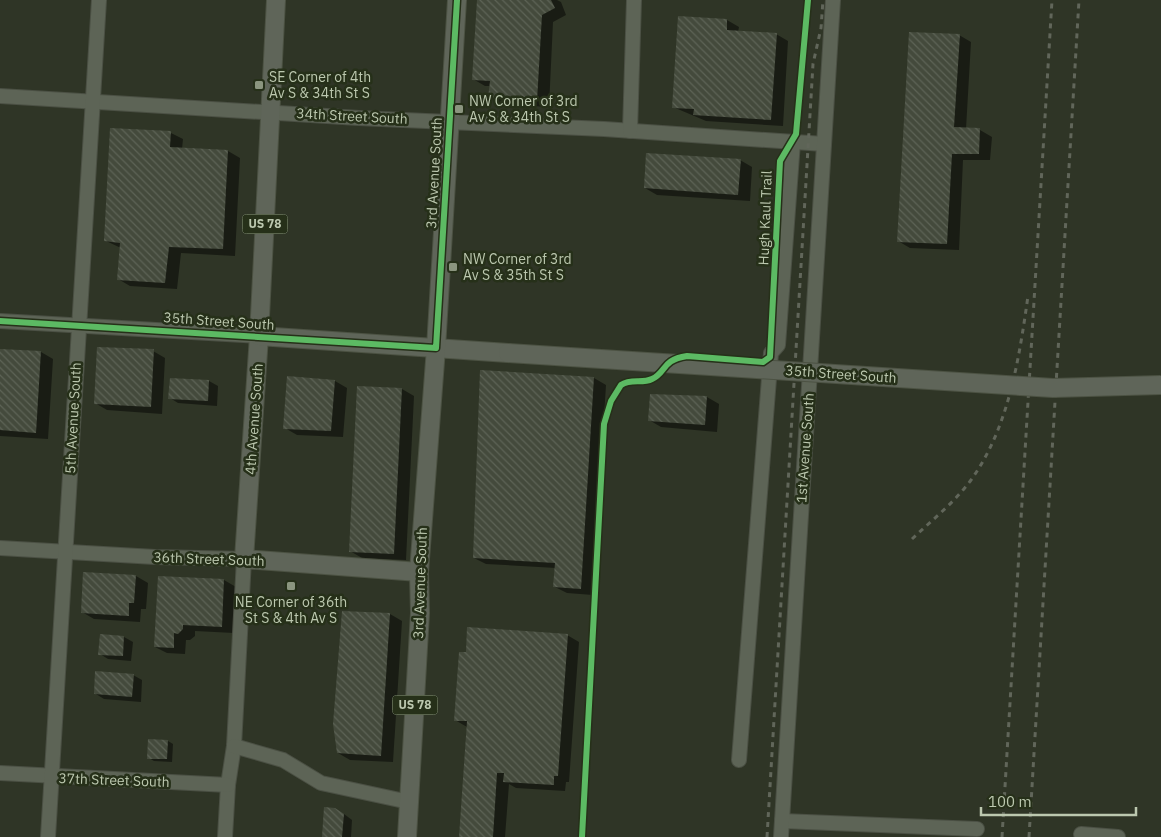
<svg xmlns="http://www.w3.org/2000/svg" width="1161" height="837" viewBox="0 0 1161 837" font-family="'IBM Plex Sans',sans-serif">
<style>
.shadow{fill:#0007}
.building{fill:url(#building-back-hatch)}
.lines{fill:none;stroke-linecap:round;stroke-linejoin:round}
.minor-casing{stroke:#4b5044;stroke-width:16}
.major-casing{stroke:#4c5243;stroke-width:20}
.minor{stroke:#5d6456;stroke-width:14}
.major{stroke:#5f6559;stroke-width:18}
.rail{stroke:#61665a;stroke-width:3;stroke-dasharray:5 5;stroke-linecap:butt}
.major-bridge-casing{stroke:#4c5243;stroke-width:20;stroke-linecap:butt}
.major-bridge{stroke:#5f6559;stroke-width:18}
.cycleway-casing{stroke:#263019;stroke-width:9}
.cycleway{stroke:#5cba63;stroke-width:6}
.poi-dot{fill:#8b957f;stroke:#263019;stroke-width:2}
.labels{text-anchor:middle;stroke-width:5;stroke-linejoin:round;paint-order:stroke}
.shield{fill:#263019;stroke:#8f9a82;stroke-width:1}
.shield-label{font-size:12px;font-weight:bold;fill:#bcc8af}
.poi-label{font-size:14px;fill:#bcc8af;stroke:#263019;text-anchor:start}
.street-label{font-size:14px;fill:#bcc8af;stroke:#263019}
</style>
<defs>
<pattern id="building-back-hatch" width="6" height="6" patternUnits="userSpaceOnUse" patternTransform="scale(1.25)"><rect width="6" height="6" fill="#444a3c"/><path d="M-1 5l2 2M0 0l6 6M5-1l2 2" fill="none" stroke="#5d6356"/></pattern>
</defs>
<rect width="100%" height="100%" fill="#2f3526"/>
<!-- shadow -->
<g class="shadow">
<polygon points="478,0 557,0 561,2 566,15 553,22 549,107 502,104 490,97 491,86 485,86 473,79"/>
<polygon points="727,20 739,27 738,32 776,34 788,41 783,126 706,121 673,107"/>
<polygon points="959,35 971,42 966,129 980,130 992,137 990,160 963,160 959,250 910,248 898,241"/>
<polygon points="171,133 183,139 182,149 228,151 240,158 235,256 181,253 177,289 130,286 118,279 121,248 106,241"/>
<polygon points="740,160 752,167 750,201 657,195 645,188"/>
<polygon points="0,351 41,352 53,359 48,439 0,436"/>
<polygon points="153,351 165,358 162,414 107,410 95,403"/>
<polygon points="288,378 335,381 347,388 343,437 297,435 285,428"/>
<polygon points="594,378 606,385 593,595 567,593 555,587 556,568 486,564 474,558"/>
<polygon points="171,380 209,381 218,386 217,406 178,403 170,398"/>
<polygon points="402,389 414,396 406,560 362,558 350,551"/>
<polygon points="707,397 719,404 717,432 661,427 649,420"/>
<polygon points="136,576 148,583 146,609 141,609 140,622 94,619 82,612"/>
<polygon points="224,580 236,587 234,633 195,631 195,636 190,640 186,640 185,654 167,653 155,647"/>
<polygon points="390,614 402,621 393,762 350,760 338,753"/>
<polygon points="101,635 124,637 133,642 131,661 108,659 100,654"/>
<polygon points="567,635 579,642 569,782 566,782 565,791 516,788 509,784 505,837 461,837 467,727 455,720 467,653"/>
<polygon points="133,675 142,680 141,702 104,699 96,694"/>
<polygon points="168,741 173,744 172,762 154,761 149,758"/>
<polygon points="344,814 352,820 351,837 323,837"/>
</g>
<!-- building -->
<g class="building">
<polygon points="477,0 551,0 555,8 542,15 537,101 488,98 490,81 472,80"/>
<polygon points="678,16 727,19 727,30 777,33 771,120 693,115 694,109 672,108"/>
<polygon points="909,32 960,34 954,127 980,128 979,154 952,154 947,244 897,242"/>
<polygon points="110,128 171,131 170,147 228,150 223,249 169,247 165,283 117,280 120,243 104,241"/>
<polygon points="646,153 741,159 738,195 644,188"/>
<polygon points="97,347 154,349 151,407 94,404"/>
<polygon points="0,349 41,351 36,433 0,430"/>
<polygon points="480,370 594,377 581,589 553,587 555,563 473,558"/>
<polygon points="287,376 335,380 331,431 283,429"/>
<polygon points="170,378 209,380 208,401 168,399"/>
<polygon points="357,386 402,388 394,554 349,552"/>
<polygon points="650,394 707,396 705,425 648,421"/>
<polygon points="83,572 136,575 134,603 129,603 129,616 81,613"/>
<polygon points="158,576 224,579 222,627 183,625 183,629 178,634 174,633 174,648 154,647"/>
<polygon points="342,611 390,613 381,756 337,753 333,724"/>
<polygon points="467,627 568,634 558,776 554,776 554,785 503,782 504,773 497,773 493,837 459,837 467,721 454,721 459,652 466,652"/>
<polygon points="100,634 124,636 123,656 98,655"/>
<polygon points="95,671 134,674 132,697 94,694"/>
<polygon points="148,739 168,740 167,759 147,759"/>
<polygon points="324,807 335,808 344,814 342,837 322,837"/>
</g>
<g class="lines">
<defs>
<g id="minor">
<polyline points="0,96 359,118 604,129 824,144"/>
<polyline points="630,131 634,0"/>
<polyline points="0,321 259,336"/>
<polyline points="0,548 155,557 244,559 234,746 228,785 225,837"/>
<polyline points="234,746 283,760 321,783 409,802"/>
<polyline points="739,760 771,353 778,345 793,142"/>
<polyline points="0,773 228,785"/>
<polyline points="782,821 977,829"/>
<polyline points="1081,834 1118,837"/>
<polyline points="48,837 99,0"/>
<polyline points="781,837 833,0"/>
</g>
<g id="major">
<polyline points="276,0 259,336 244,559 419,572"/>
<polyline points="259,336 508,353"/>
<polyline points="407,837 420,613 419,572 436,348 457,0"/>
</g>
</defs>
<!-- minor casing -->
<use href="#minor" class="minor-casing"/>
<!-- major casing -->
<use href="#major" class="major-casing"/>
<!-- minor -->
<use href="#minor" class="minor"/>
<!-- major -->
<use href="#major" class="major"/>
<!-- rail -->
<g class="rail">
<path d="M912,539c20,-19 42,-36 59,-59 38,-53 48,-121 57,-184"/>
<polyline points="767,837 813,64 821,28 823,0"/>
<polyline points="1002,837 1052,0"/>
<polyline points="1029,837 1079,0"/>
</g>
<defs>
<polyline id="major-bridge" points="508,353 1053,388 1161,385"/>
</defs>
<!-- major-bridge casing -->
<use href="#major-bridge" class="major-bridge-casing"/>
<!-- major-bridge -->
<use href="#major-bridge" class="major-bridge"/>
<defs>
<g id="cycleway">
<polyline points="0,321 436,348 457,0"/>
<path d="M582,837l22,-413 7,-23 10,-16c10,-7 21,-1 31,-6 15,-7 9,-19 35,-23l76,6 7,-5 10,-196 16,-27 12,-134"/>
</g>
</defs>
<!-- cycleway casing -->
<use href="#cycleway" class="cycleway-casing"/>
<!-- cycleway -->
<use href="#cycleway" class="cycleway"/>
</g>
<!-- markers -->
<g class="poi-dot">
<rect x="254" y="80" width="10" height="10" rx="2.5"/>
<rect x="454" y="104" width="10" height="10" rx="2.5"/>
<rect x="448" y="262" width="10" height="10" rx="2.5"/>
<rect x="286" y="581" width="10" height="10" rx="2.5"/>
</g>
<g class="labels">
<!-- shield labels -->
<g class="shield">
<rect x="242.5" y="214.5" width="45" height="19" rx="4"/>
<rect x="392.5" y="695.5" width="45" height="19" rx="4"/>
</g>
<g class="shield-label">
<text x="265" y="228">US 78</text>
<text x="415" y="709">US 78</text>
</g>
<!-- poi labels -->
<g class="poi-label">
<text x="269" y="82">SE Corner of 4th<tspan x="269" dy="16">Av S &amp; 34th St S</tspan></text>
<text x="469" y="106">NW Corner of 3rd<tspan x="469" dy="16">Av S &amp; 34th St S</tspan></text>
<text x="463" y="264">NW Corner of 3rd<tspan x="463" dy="16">Av S &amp; 35th St S</tspan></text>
<text x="291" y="607" text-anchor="middle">NE Corner of 36th<tspan x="291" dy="16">St S &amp; 4th Av S</tspan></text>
</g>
<!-- street labels -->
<g class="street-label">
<text transform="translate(352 116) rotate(3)" y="5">34th Street South</text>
<text transform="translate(434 173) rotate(-87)" y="5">3rd Avenue South</text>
<text transform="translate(765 218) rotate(-88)" y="5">Hugh Kaul Trail</text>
<text transform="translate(219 321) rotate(4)" y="5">35th Street South</text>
<text transform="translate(841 374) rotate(4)" y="5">35th Street South</text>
<text transform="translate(73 418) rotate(-87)" y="5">5th Avenue South</text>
<text transform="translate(254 419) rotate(-86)" y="5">4th Avenue South</text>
<text transform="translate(805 448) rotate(-86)" y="5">1st Avenue South</text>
<text transform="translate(209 559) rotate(2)" y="5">36th Street South</text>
<text transform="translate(420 583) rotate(-88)" y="5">3rd Avenue South</text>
<text transform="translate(114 780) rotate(2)" y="5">37th Street South</text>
</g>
</g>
<!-- scale -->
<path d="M981 807v8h155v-8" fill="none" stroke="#bcc8af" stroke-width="2.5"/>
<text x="988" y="807" font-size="15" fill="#bcc8af" stroke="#263019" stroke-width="4" paint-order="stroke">100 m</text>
</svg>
